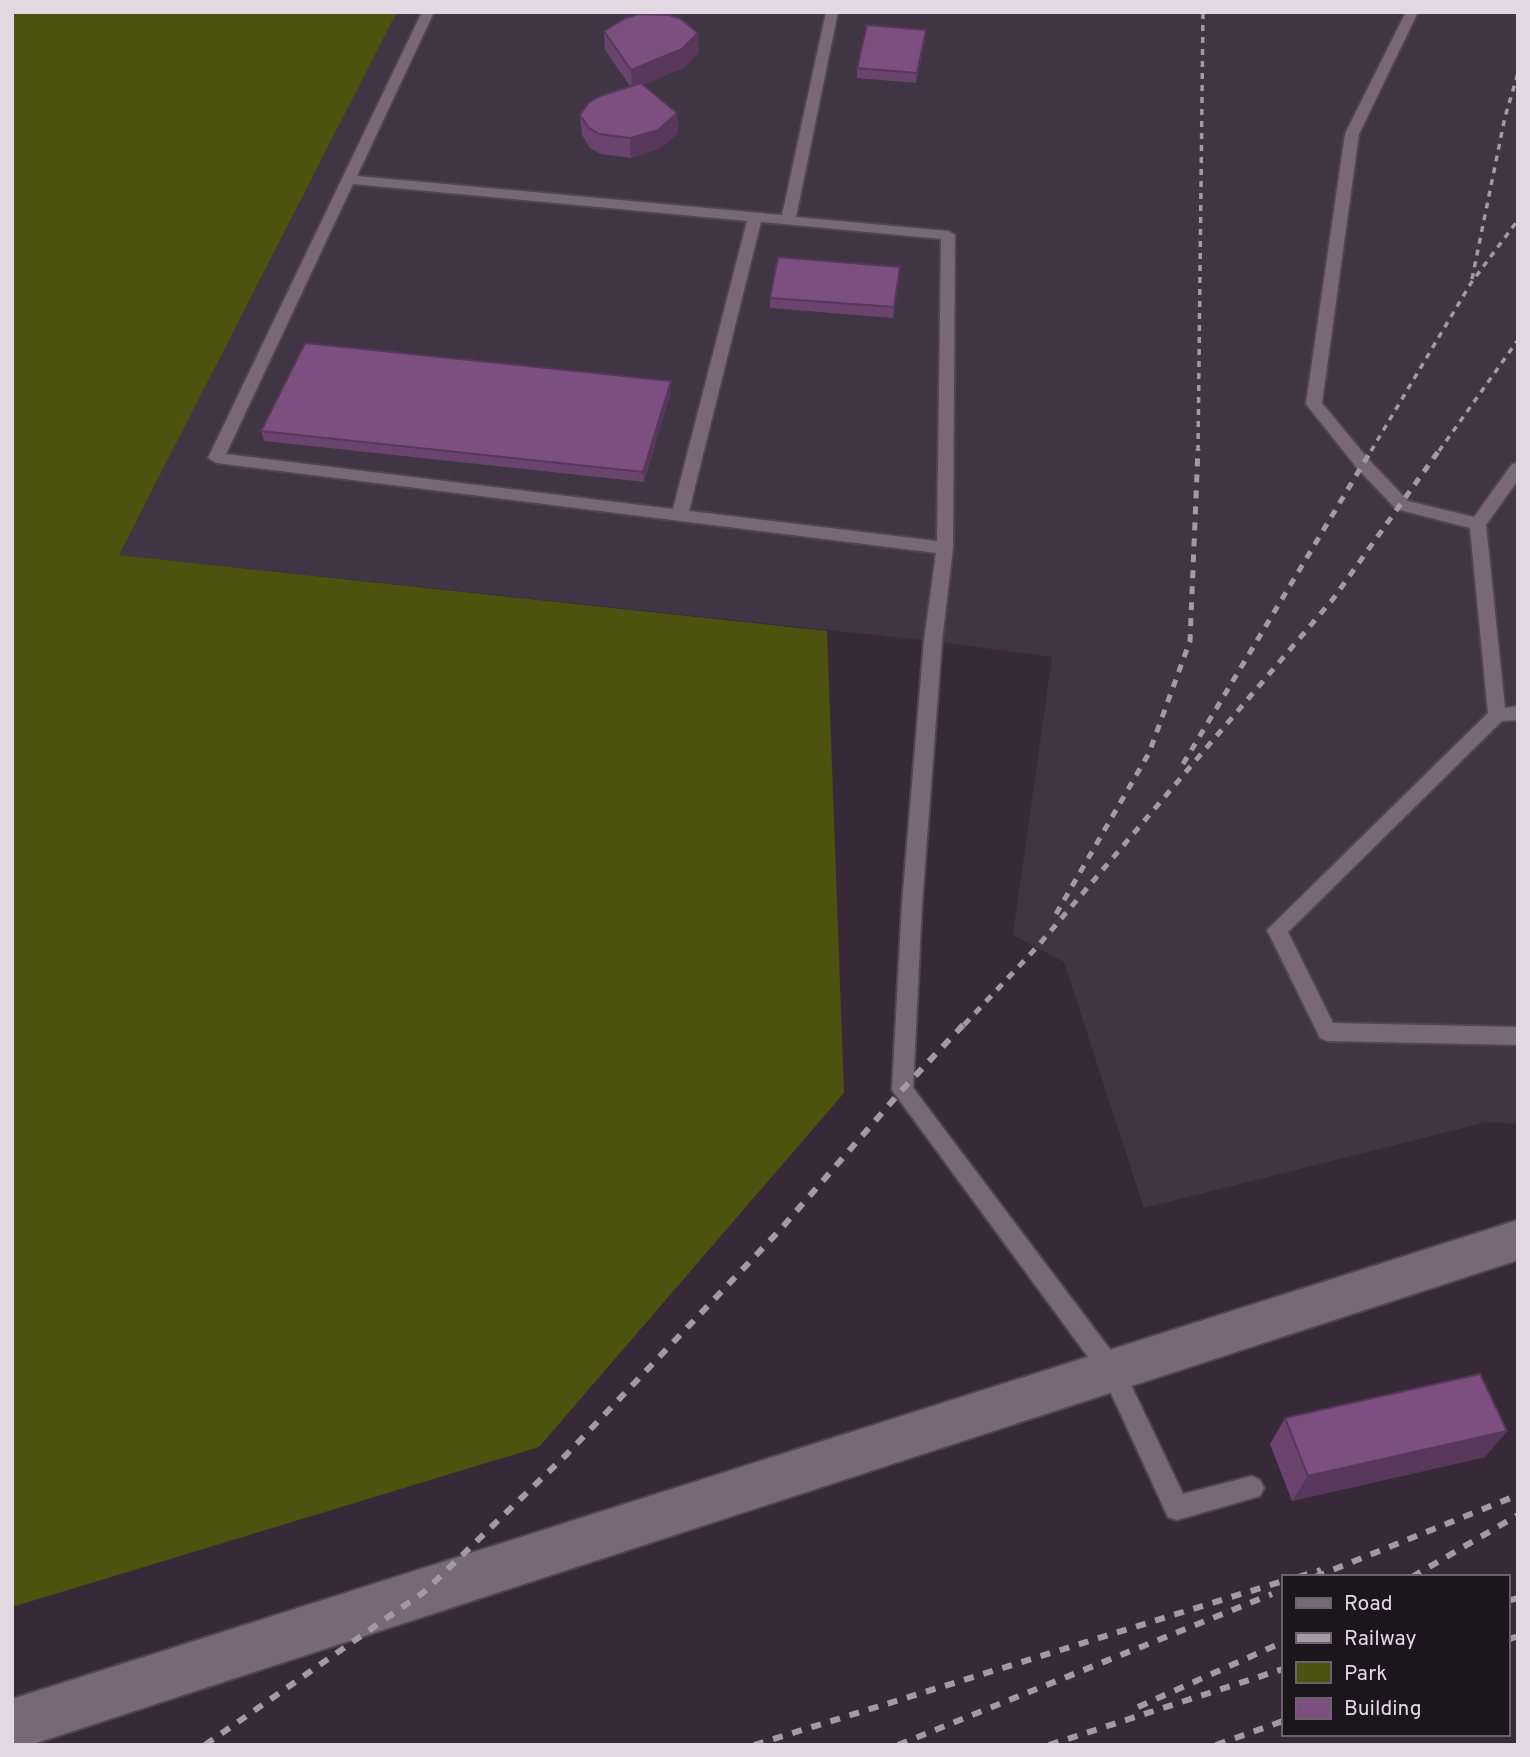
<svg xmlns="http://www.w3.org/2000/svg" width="1530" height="1757" viewBox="0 0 1530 1757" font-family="Overpass,sans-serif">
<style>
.industrial{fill:#403544}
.green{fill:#4c530f}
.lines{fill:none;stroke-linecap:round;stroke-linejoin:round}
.lane-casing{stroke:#514552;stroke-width:4}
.secondary-casing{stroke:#514552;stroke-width:4}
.lane{fill:#78687a;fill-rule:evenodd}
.secondary{fill:#78687a;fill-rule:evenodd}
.rail-far2{stroke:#a499a5;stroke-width:3.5;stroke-dasharray:6 6;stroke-linecap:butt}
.rail-far1{stroke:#a499a5;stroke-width:5;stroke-dasharray:8 8;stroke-linecap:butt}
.rail{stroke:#a499a5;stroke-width:6;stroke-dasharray:10 10;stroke-linecap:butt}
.wall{fill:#6b446e}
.shaded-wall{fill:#57375a}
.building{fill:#7c4f80;stroke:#57375a;stroke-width:2}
</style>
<rect width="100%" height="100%" fill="#382939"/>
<!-- industrial -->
<polygon class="industrial" points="397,12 1518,12 1518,1124 1487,1122 1144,1208 1064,962 1013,935 1052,657 932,641 119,555"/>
<!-- green -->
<polygon class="green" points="12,12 397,12 119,555 827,631 844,1093 539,1447 12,1607"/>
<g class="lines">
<defs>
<g id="lane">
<path d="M422,12h12l-77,164 425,39 44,-203h12l-42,205 152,14 7,4 -2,313 -11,93 -20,263 -9,184 208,276 62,130 69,-18 8,4 4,8 -4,8 -83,24 -9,-3 -63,-137 -213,-290 10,-186 22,-263 12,-88 -720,-90 -8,-5zM353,184l394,37 -74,288 -447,-55zM761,222l180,17 -4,302 -248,-30z"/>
<polygon points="1406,12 1418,12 1359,134 1322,403 1369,460 1408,501 1474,517 1512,464 1518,463 1518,480 1486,525 1505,708 1518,706 1518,720 1502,721 1288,932 1333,1023 1518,1027 1518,1045 1327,1041 1320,1038 1267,930 1488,713 1470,528 1396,509 1357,468 1306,404 1345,134"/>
</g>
<polygon id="secondary" points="1518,1220 1518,1260 30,1745 12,1745 12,1699"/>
</defs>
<!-- lane casing -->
<use href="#lane" class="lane-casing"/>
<!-- secondary casing -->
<use href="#secondary" class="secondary-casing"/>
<!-- lane -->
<use href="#lane" class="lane"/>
<!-- secondary -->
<use href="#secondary" class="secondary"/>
<!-- rail-far2 -->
<g class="rail-far2">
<polyline points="1472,279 1505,117 1518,73"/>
<polyline points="1198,451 1203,12"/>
<polyline points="1371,451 1471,283 1518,220"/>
<polyline points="1439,451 1518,340"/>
</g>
<!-- rail-far1 -->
<g class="rail-far1">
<polyline points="1183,764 1372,449"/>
<polyline points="1056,914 1149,753 1190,641 1198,449"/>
<polyline points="964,1025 1037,947 1333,599 1440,449"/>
</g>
<!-- rail -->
<g class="rail">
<polyline points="1298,1577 1321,1570"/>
<polyline points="1315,1577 1518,1495"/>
<polyline points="1412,1577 1518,1515"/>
<polyline points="1507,1601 1518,1598"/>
<polyline points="1507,1640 1518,1636"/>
<polyline points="1138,1707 1283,1642"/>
<polyline points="205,1745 424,1592 567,1454 779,1231 902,1090 965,1023"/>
<polyline points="754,1745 1283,1581"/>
<polyline points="898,1745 1272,1594"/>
<polyline points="1049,1745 1283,1669"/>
<polyline points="1216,1745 1283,1721"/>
</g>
</g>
<!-- wall -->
<g class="wall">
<polygon points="926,30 925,40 916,83 857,78 857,68"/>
<polygon points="604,31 698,33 699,53 683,68 643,85 677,113 678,133 659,149 631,158 601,154 590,148 582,135 580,115 630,86 605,50"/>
<polygon points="899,277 893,318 770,308 770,298"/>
<polygon points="671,381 671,391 644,482 264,441 261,431"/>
<polygon points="1285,1418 1507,1431 1485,1457 1292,1501 1270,1444"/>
</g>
<!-- shaded-wall -->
<g class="shaded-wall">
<polygon points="926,30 925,40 916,83 917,73"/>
<polygon points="698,33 699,53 683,68 632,90 631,70"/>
<polygon points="677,113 678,133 659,149 631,158 630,138"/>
<polygon points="671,381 671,391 644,482 643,472"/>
<polygon points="1507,1431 1485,1457 1292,1501 1308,1476"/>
</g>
<!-- building -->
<g class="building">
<polygon points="639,14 669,15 681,19 698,33 682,49 631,70 604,31 626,18"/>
<polygon points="867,25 926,30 917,73 857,68"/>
<polygon points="641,83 677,113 658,130 630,138 599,134 589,128 580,115 589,102 600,96"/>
<polygon points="778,257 900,267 894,307 770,298"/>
<polygon points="305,343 671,381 643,472 261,431"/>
<polygon points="1480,1374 1507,1431 1308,1476 1285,1418"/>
</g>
<!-- border -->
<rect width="1530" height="1757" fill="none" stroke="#e1d8e2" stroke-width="28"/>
<!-- legend -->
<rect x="1282" y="1575" width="228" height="161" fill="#1b151c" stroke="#6a636b" stroke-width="2"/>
<rect x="1296" y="1598" width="35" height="10" fill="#78687a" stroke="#6a636b" stroke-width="2"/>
<text x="1344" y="1610" font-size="21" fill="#e1d8e2">Road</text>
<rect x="1296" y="1633" width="35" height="10" fill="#a499a5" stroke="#6a636b" stroke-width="2"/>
<text x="1344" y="1645" font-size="21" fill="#e1d8e2">Railway</text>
<rect x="1296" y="1662" width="35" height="21" fill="#4c530f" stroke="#6a636b" stroke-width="2"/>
<text x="1344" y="1680" font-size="21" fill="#e1d8e2">Park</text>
<rect x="1296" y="1698" width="35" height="21" fill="#7c4f80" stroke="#6a636b" stroke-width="2"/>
<text x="1344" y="1715" font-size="21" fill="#e1d8e2">Building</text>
</svg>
